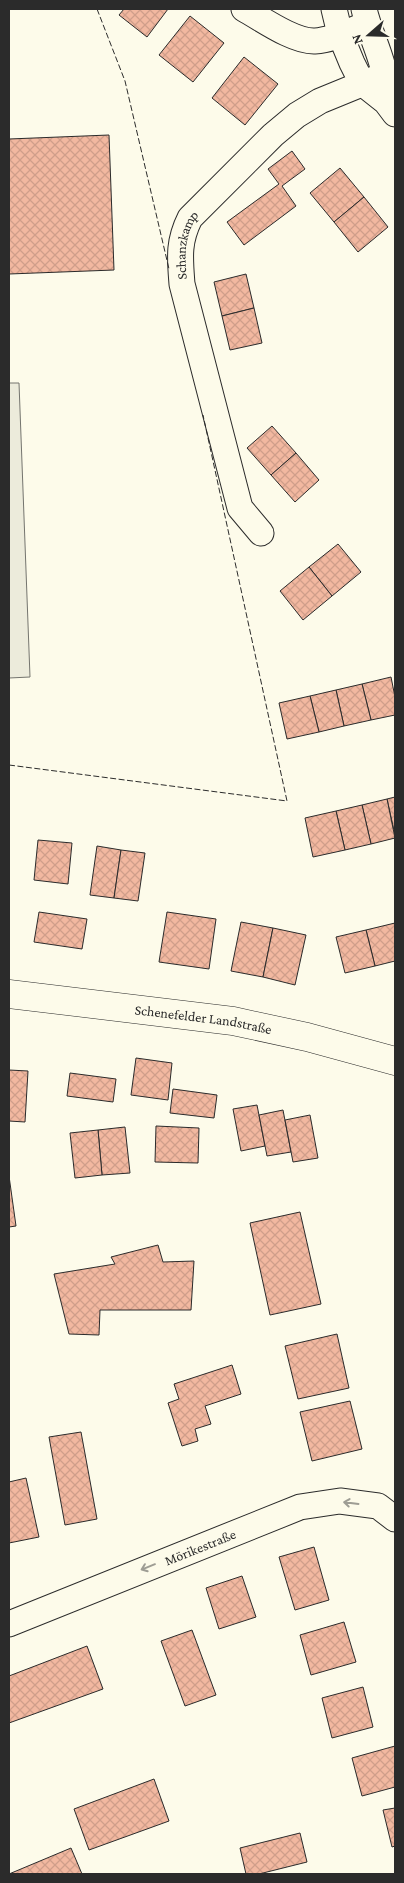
<svg xmlns="http://www.w3.org/2000/svg" width="404" height="1883" viewBox="0 0 404 1883" font-family="'Crimson Pro',serif">
<style>
.grass{fill:#ecebdb;stroke:#74746e}
.building{fill:url(#building-cross-hatch);stroke:#2b2b2b}
.lines{fill:none;stroke-linecap:round;stroke-linejoin:round}
.minor-casing{stroke:#2b2b2b;stroke-width:27}
.secondary-casing{stroke:#2b2b2b;stroke-width:29}
.minor{stroke:#fdfbea;stroke-width:25}
.secondary{stroke:#fdfbea;stroke-width:28}
.fence{stroke:#2b2b2b;stroke-width:1;stroke-dasharray:6 2.5;stroke-linecap:butt}
.oneway{stroke:#9e9d94}
.labels{text-anchor:middle;stroke-width:4;stroke-linejoin:round;paint-order:stroke}
.street-label{font-size:14px;fill:#2b2b2b;stroke:#fdfbea}
</style>
<defs>
<pattern id="building-cross-hatch" width="8" height="8" patternUnits="userSpaceOnUse" patternTransform="scale(1.25)"><rect width="8" height="8" fill="#f2b8a0"/><path d="M0 0l8 8M0 8l8-8" fill="none" stroke="#d09e8a"/></pattern>
</defs>
<rect width="100%" height="100%" fill="#fdfbea"/>
<!-- grass -->
<polygon class="grass" points="9,383 19,383 30,677 9,678"/>
<!-- building -->
<g class="building">
<polygon points="124,9 168,9 147,37 119,15"/>
<polygon points="190,16 224,43 193,82 159,55"/>
<polygon points="244,57 278,84 245,125 212,98"/>
<polygon points="109,135 114,270 9,274 9,139"/>
<polygon points="292,151 305,169 282,186 296,206 244,245 227,222 279,184 268,169"/>
<polygon points="340,168 364,197 334,222 310,193"/>
<polygon points="364,197 388,227 358,252 334,222"/>
<polygon points="246,274 254,308 222,316 214,282"/>
<polygon points="254,308 262,343 230,350 222,316"/>
<polygon points="272,426 296,453 271,475 247,448"/>
<polygon points="296,453 319,480 295,502 271,475"/>
<polygon points="338,544 361,572 332,596 309,567"/>
<polygon points="309,567 332,596 303,620 280,591"/>
<polygon points="391,677 395,697 395,715 371,720 362,684"/>
<polygon points="362,684 371,720 344,726 336,690"/>
<polygon points="336,690 344,726 319,732 310,696"/>
<polygon points="310,696 319,732 287,739 279,703"/>
<polygon points="395,797 395,835 387,799"/>
<polygon points="387,799 395,838 371,844 362,805"/>
<polygon points="362,805 371,844 345,850 336,811"/>
<polygon points="336,811 345,850 313,857 305,818"/>
<polygon points="38,840 72,843 68,884 34,880"/>
<polygon points="97,846 121,850 114,898 90,895"/>
<polygon points="121,850 145,853 138,901 114,898"/>
<polygon points="39,912 87,919 82,949 34,942"/>
<polygon points="167,912 216,919 209,969 159,962"/>
<polygon points="241,922 273,928 263,977 231,971"/>
<polygon points="395,923 395,961 375,966 366,930"/>
<polygon points="273,928 306,935 295,985 263,977"/>
<polygon points="366,930 375,966 345,973 336,937"/>
<polygon points="136,1058 172,1063 168,1100 131,1095"/>
<polygon points="9,1070 28,1071 25,1122 9,1121"/>
<polygon points="70,1073 116,1079 113,1102 67,1096"/>
<polygon points="173,1089 217,1095 214,1118 170,1113"/>
<polygon points="257,1105 265,1146 241,1151 233,1109"/>
<polygon points="283,1110 291,1152 267,1156 259,1115"/>
<polygon points="310,1115 318,1158 293,1162 285,1120"/>
<polygon points="156,1126 199,1128 198,1163 155,1162"/>
<polygon points="125,1127 130,1173 102,1175 98,1130"/>
<polygon points="98,1130 102,1175 75,1178 70,1133"/>
<polygon points="9,1176 16,1226 9,1227"/>
<polygon points="300,1212 321,1304 270,1315 250,1223"/>
<polygon points="158,1245 163,1262 194,1261 191,1310 100,1310 99,1335 69,1334 54,1274 115,1264 111,1257"/>
<polygon points="337,1334 349,1388 298,1399 285,1346"/>
<polygon points="232,1365 241,1394 205,1406 211,1424 195,1429 198,1441 182,1446 168,1403 179,1399 174,1384"/>
<polygon points="350,1401 362,1449 312,1461 300,1412"/>
<polygon points="81,1432 97,1519 65,1525 49,1437"/>
<polygon points="26,1478 39,1537 9,1543 9,1482"/>
<polygon points="314,1547 329,1600 295,1610 279,1557"/>
<polygon points="242,1576 256,1617 219,1629 206,1588"/>
<polygon points="344,1622 356,1662 311,1675 300,1635"/>
<polygon points="192,1630 216,1695 185,1706 161,1641"/>
<polygon points="87,1646 103,1689 9,1723 9,1676"/>
<polygon points="363,1687 373,1727 332,1738 322,1698"/>
<polygon points="395,1746 395,1787 362,1796 352,1758"/>
<polygon points="154,1779 169,1821 89,1850 74,1809"/>
<polygon points="395,1808 395,1846 392,1847 383,1810"/>
<polygon points="300,1833 307,1862 259,1874 246,1874 240,1848"/>
<polygon points="71,1848 82,1874 9,1874"/>
</g>
<g class="lines">
<defs>
<g id="minor">
<path d="M244,9c18,10 50,33 71,32 18,-1 36,-11 52,-17"/>
<polyline points="334,9 340,34 352,63 362,83 386,102 395,114"/>
<path d="M364,9c6,27 22,53 22,81"/>
<path id="s1" d="M261,533l-21,-25 -58,-224c-2,-26 -4,-42 8,-66l83,-83 24,-20 23,-14 66,-27"/>
<path id="s2" d="M9,1624l291,-117 40,-6 38,5 17,13"/>
</g>
<g id="secondary">
<path id="s3" d="M9,994l224,27 74,16 88,24"/>
</g>
</defs>
<!-- minor casing -->
<use href="#minor" class="minor-casing"/>
<!-- secondary casing -->
<use href="#secondary" class="secondary-casing"/>
<!-- minor -->
<use href="#minor" class="minor"/>
<!-- secondary -->
<use href="#secondary" class="secondary"/>
<!-- fence -->
<g class="fence">
<polyline points="97,9 125,81 169,269"/>
<polyline points="9,765 287,801 203,415"/>
</g>
</g>
<!-- one-way arrows -->
<defs><path id="oneway-shaft" d="M-6 0H5M1.5-3L5.5 0L1.5 3" fill="none" stroke-width="1.6" stroke-linecap="round" stroke-linejoin="round" transform="scale(1.25)"/></defs>
<g class="oneway">
<use href="#oneway-shaft" transform="translate(351 1503) rotate(-173)"/>
<use href="#oneway-shaft" transform="translate(148 1567) rotate(158)"/>
</g>
<g class="labels">
<!-- street labels -->
<g class="street-label">
<text dy="5" stroke="none"><textPath href="#s1" startOffset="304">Schanzkamp</textPath></text>
<text dy="5" stroke="none"><textPath href="#s3" startOffset="196">Schenefelder Landstraße</textPath></text>
<text dy="5" stroke="none"><textPath href="#s2" startOffset="206">Mörikestraße</textPath></text>
</g>
</g>
<!-- border -->
<rect width="404" height="1883" fill="none" stroke="#2b2b2b" stroke-width="20"/>
<!-- north arrow -->
<g transform="translate(369 35) rotate(250)" stroke="#fdfbea" stroke-width="4" paint-order="stroke">
<path d="M0-4L9 19L0 12L-9 19Z" fill="#2b2b2b"/>
<text y="-8" font-size="14" font-weight="bold" text-anchor="middle" fill="#2b2b2b">N</text>
</g>
</svg>
